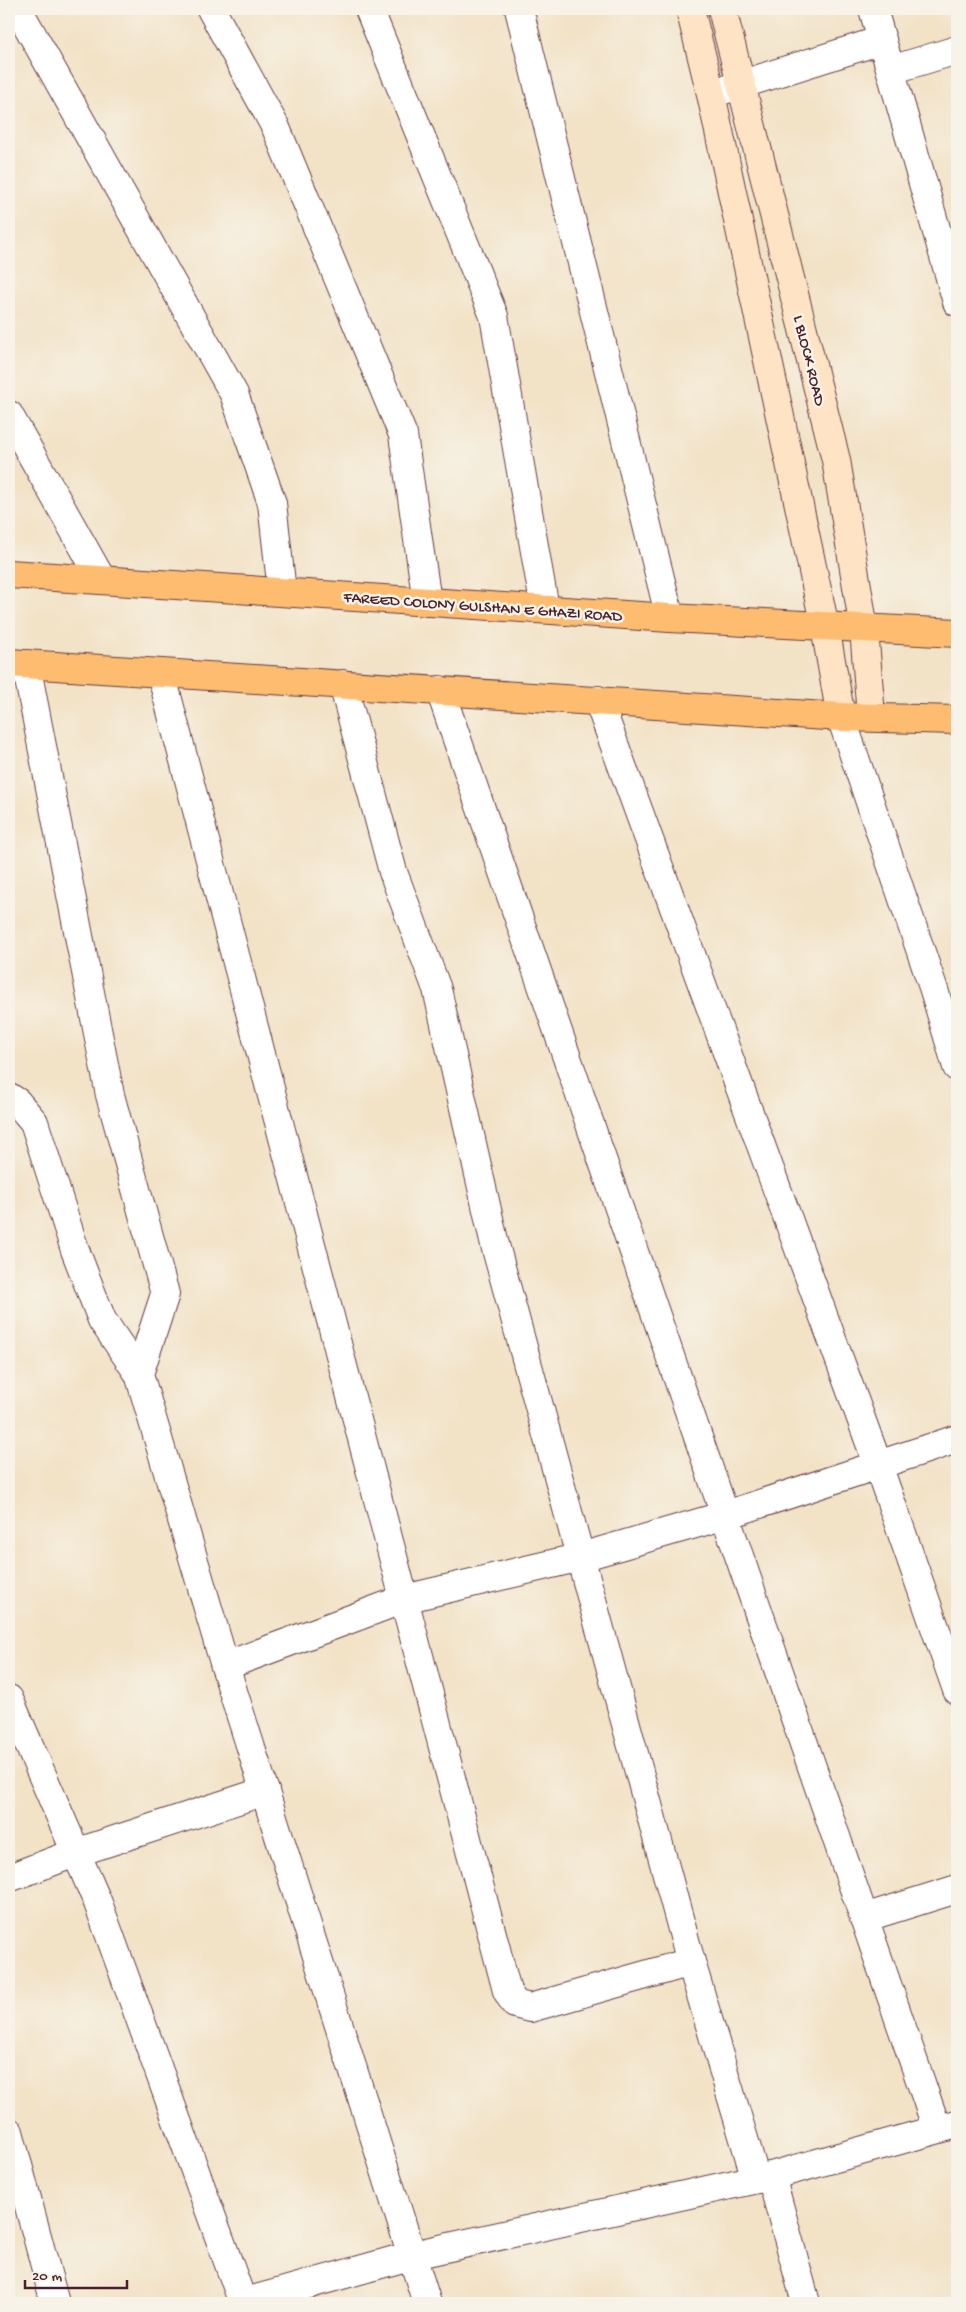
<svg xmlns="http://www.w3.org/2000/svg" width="966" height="2312" viewBox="0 0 966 2312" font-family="'Gochi Hand',sans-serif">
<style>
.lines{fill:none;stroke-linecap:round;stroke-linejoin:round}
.minor-casing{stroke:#633c42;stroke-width:30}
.tertiary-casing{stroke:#633c42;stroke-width:30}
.secondary-casing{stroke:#633c42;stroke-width:30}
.primary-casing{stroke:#633c42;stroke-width:30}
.minor{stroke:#fff;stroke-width:28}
.tertiary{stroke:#fff;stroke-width:28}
.secondary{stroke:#fee4c5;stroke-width:28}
.primary{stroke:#fdbc6f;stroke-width:28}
.labels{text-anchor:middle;stroke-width:5;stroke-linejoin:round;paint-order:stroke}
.street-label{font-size:16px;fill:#4a1f2b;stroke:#f7f3e8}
</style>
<rect width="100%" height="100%" fill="#f7f3e8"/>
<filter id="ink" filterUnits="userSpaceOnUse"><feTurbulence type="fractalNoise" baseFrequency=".02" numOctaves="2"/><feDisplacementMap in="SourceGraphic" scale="10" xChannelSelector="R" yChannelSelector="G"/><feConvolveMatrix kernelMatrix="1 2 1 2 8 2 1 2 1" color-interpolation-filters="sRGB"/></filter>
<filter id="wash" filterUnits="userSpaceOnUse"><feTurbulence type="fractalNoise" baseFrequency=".0096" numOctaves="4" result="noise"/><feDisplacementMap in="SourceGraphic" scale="20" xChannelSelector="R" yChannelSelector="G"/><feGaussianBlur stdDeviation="1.12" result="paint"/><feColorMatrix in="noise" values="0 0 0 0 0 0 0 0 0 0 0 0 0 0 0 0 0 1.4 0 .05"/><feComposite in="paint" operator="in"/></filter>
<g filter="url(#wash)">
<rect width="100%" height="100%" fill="#f2e2c6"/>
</g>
<g filter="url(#ink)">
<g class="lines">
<defs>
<g id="minor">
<polyline points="211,9 276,128 403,435 427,602"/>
<polyline points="369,9 494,316 545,609"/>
<polyline points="519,9 670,618"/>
<polyline points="873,9 957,302"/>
<polyline points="891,70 957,50"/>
<polyline points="711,94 882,40"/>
<polyline points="9,415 102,580"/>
<polyline points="161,673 507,1991 515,2004 530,2008 691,1962"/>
<polyline points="343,684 393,872 437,989 495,1245 691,1962 756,2179"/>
<polyline points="440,690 937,2129"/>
<polyline points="598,700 878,1465 957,1690"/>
<polyline points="9,1097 17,1102 34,1122 75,1250 102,1320 139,1374 165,1294 110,1095 26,664"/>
<polyline points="139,1374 225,1666 427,2303"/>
<polyline points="225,1666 404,1599 581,1557 726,1515 957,1439"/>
<polyline points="9,1699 98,1903 243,2303"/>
<polyline points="9,1878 75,1853 265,1791"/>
<polyline points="864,1918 957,1889"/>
<polyline points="9,2132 55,2303"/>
<polyline points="771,2176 806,2303"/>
</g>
<g id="tertiary">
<polyline points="18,9 234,394 272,503 282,592"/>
<polyline points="841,717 934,990 957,1067"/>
<polyline points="242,2303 413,2255 771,2176 957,2124"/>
</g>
<g id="secondary">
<polyline points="690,9 711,94 825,627 841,717"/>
<polyline points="722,9 836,460 864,629 871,716"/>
</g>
<g id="primary">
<polyline points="9,574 670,618 957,633"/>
<polyline points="9,663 841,717 957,720"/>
</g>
</defs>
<!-- minor casing -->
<use href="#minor" class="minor-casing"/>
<!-- tertiary casing -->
<use href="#tertiary" class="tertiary-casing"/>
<!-- secondary casing -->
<use href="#secondary" class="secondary-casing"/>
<!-- primary casing -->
<use href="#primary" class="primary-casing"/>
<!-- minor -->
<use href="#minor" class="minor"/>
<!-- tertiary -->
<use href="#tertiary" class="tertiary"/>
<!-- secondary -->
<use href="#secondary" class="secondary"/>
<!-- primary -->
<use href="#primary" class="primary"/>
</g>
</g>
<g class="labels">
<!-- street labels -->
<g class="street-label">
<text transform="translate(811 360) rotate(76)" y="6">L BLOCK ROAD</text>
<text transform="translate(483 605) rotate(4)" y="6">FAREED COLONY GULSHAN E GHAZI ROAD</text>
</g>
</g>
<!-- margin -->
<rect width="966" height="2312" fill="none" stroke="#f7f3e8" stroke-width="30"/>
<!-- scale -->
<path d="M25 2280v8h102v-8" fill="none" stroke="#4a1f2b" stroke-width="2.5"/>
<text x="32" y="2280" font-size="15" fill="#4a1f2b" stroke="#f7f3e8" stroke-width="4" paint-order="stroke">20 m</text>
</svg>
